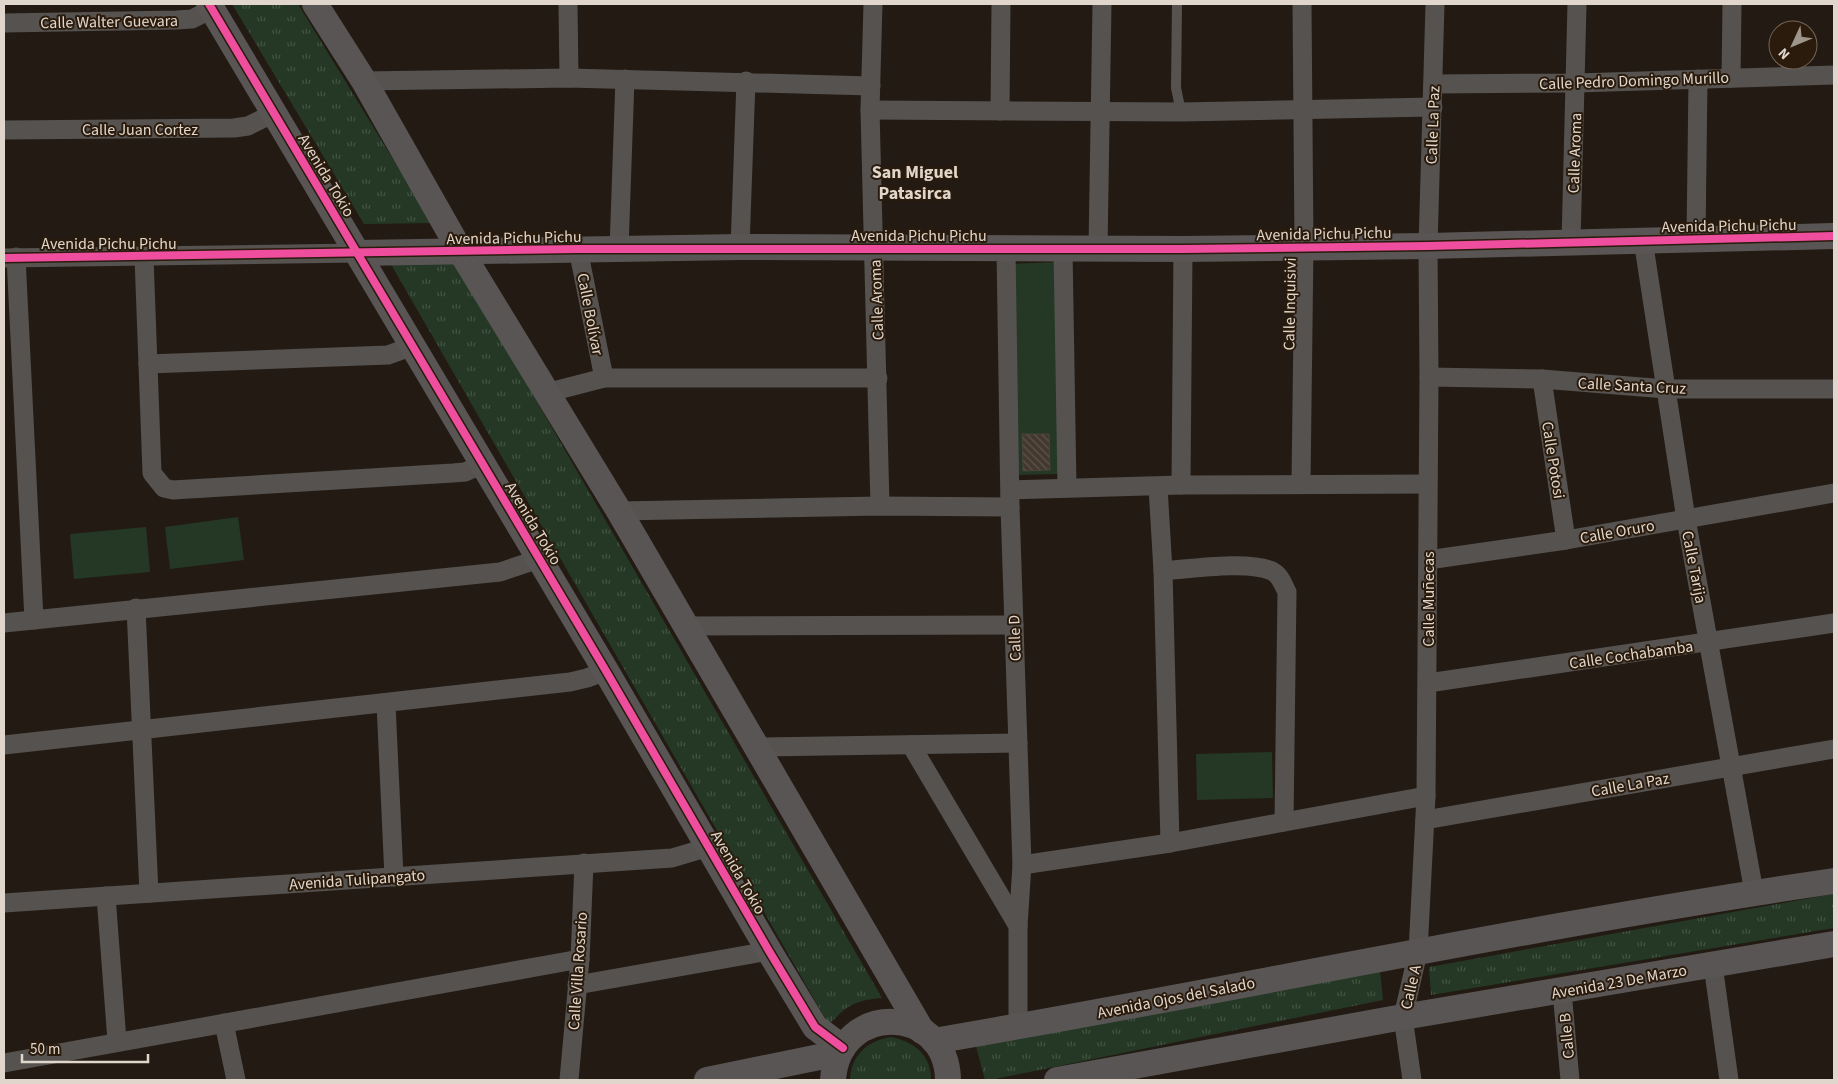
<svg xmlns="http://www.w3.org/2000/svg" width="1838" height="1084" viewBox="0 0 1838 1084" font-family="'Source Sans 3',sans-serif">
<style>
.grass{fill:url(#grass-tufts)}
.green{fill:#243825}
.building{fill:url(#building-back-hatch);stroke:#4a433d}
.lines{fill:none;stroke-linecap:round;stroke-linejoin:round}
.lane{stroke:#555250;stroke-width:10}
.street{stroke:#555250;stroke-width:19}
.secondary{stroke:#595554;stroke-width:26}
.cycleway-casing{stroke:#2a1b0c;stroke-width:11}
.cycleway{stroke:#ef4d9e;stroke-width:8}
.labels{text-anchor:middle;stroke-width:4;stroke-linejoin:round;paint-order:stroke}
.street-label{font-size:16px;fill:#e0d6cc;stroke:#2a1b0c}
.neighbourhood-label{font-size:18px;font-weight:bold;fill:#e0d6cc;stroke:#2a1b0c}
</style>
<defs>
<pattern id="grass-tufts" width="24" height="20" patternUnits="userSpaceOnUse" patternTransform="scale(1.25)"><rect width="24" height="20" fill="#243825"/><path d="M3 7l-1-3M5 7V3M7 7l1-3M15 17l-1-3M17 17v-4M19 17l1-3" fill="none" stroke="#445443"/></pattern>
<pattern id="building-back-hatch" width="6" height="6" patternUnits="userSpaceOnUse" patternTransform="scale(1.25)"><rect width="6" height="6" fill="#42382e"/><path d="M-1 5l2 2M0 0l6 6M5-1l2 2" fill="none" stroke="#5d544b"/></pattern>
</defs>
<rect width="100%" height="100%" fill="#231b13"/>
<!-- grass -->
<g class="grass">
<polygon points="232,4 298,4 432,223 364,224"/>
<path d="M452,255l430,743c-25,2 -36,7 -53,27l-441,-766z"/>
<polygon points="1833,894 1834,928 1431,995 1429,967"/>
<polygon points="1380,971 1383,1000 990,1080 985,1080 976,1046"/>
<path d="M891,1037c24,5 40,18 40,43h-81c1,-25 17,-39 41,-43z"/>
</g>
<!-- green -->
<g class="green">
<polygon points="1056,262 1060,474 1016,475 1011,264"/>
<polygon points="238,517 244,560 170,569 165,527"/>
<polygon points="146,527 150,572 74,579 70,534"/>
<polygon points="1272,752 1273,798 1197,800 1196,754"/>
</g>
<!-- building -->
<polygon class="building" points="1022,434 1049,434 1050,470 1023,471"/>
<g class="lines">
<!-- lane -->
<polyline class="lane" points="1177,4 1176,88 1181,112"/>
<!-- street -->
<g class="street">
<polyline points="568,4 569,78"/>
<polyline points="873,4 870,110 880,506"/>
<polyline points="4,23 176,20 192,19 212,9"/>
<polyline points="1731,78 1732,4"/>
<polyline points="364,81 569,78 871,86"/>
<polyline points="1433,84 1576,83 1834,75"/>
<polyline points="870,110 1181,112 1433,107"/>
<polyline points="1000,111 1001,4"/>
<polyline points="4,130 234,128 248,126 274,113"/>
<polyline points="1643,240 1686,519 1754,892"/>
<polyline points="1696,240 1698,79"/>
<polyline points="1571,242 1577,4"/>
<polyline points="740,247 746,81"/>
<polyline points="1063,248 1067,488"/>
<polyline points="1098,248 1102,4"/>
<polyline points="578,249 604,378"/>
<polyline points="619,249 625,79"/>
<polyline points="1006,249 1010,507 1022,865 1018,926 1018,1027"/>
<polyline points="16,257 34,620"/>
<polyline points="144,257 152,473 164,488 173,490 453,473 465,472 483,464"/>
<polyline points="4,258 358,253"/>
<polyline points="148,364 388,355 413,346"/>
<polyline points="1429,377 1542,379 1666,389 1834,389"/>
<polyline points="1542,379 1566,540"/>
<polyline points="546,393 604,378 878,378"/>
<polyline points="1301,484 1304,246 1302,4"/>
<polyline points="1181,485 1183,249"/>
<polyline points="1158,487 1163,571 1170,843"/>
<polyline points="1011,490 1181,485 1427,484"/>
<polyline points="619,511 880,506 1010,507"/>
<polyline points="1428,560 1566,540 1834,493"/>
<path d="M1163,571c27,-2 85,-11 109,0 8,4 11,13 15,21l-3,230"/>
<polyline points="136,608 149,893"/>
<polyline points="4,623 500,572 539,559"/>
<polyline points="685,626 1014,625"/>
<polyline points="1428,683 1834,623"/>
<polyline points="386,704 394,877"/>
<polyline points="4,745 570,682 587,678 606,671"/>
<polyline points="911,745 1018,926"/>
<polyline points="757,747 1018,743"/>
<polyline points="1425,820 1834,749"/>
<polyline points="1022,865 1170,843 1426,796"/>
<polyline points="106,896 117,1041"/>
<polyline points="4,903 672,858 709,847"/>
<polyline points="1713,965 1729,1080"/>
<polyline points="577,985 769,951"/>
<polyline points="1562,991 1570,1080"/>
<polyline points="224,1023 236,1080"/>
<polyline points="4,1063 580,959"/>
<polyline points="569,1080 580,959 584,863"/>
<polyline points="1412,1080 1403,1017 1418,952 1426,796 1429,377 1428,246 1435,4"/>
</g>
<!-- secondary -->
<g class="secondary">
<polyline points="209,4 606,671 769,951 815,1027 843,1048"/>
<polyline points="315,4 364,81 461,252 619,511 922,1031"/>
<polyline points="358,253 740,247 1183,249 1428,246 1834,236"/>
<path d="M934,1041c300,-51 599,-116 900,-160"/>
<polyline points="707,1080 839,1053"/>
<path d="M833,1080c5,-79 114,-76 115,0"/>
<polyline points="1057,1080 1403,1017 1834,944"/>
</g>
<defs>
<g id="cycleway">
<polyline points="209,4 606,671 769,951 815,1027 843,1048"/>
<polyline points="4,258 578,249 1183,249 1428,246 1834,236"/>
</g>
</defs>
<!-- cycleway casing -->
<use href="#cycleway" class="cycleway-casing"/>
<!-- cycleway -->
<use href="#cycleway" class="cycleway"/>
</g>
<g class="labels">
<!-- street labels -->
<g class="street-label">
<text transform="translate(109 21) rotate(-1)" y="6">Calle Walter Guevara</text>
<text transform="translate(1634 80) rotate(-2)" y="6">Calle Pedro Domingo Murillo</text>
<text transform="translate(1432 125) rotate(-88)" y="6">Calle La Paz</text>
<text x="140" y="135">Calle Juan Cortez</text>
<text transform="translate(1574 153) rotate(-88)" y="6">Calle Aroma</text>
<text transform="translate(327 175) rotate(59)" y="6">Avenida Tokio</text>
<text transform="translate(1729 225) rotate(-1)" y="6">Avenida Pichu Pichu</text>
<text transform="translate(1324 233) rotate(-1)" y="6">Avenida Pichu Pichu</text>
<text x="919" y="241">Avenida Pichu Pichu</text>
<text transform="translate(514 237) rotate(-1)" y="6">Avenida Pichu Pichu</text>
<text x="109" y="249">Avenida Pichu Pichu</text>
<text transform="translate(876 300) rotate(-92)" y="6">Calle Aroma</text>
<text transform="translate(1289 304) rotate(-89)" y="6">Calle Inquisivi</text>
<text transform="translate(591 314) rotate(79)" y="6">Calle Bolívar</text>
<text transform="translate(1632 385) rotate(3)" y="6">Calle Santa Cruz</text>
<text transform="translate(1554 460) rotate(81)" y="6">Calle Potosi</text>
<text transform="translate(534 523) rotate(59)" y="6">Avenida Tokio</text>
<text transform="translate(1617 531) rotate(-10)" y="6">Calle Oruro</text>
<text transform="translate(1695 567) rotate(79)" y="6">Calle Tarija</text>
<text transform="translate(1428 599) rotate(-90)" y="6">Calle Muñecas</text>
<text transform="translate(1014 638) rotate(-92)" y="6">Calle D</text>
<text transform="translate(1631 654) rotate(-8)" y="6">Calle Cochabamba</text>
<text transform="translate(1630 784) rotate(-10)" y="6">Calle La Paz</text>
<text transform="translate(739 872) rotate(60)" y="6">Avenida Tokio</text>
<text transform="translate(357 879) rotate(-4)" y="6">Avenida Tulipangato</text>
<text transform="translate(577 971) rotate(-86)" y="6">Calle Villa Rosario</text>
<text transform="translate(1619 981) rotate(-10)" y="6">Avenida 23 De Marzo</text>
<text transform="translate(1410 987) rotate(-77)" y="6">Calle A</text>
<text transform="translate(1176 997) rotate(-11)" y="6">Avenida Ojos del Salado</text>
<text transform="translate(1566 1036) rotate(-95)" y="6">Calle B</text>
</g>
<!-- neighbourhood labels -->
<g class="neighbourhood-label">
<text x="915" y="178">San Miguel<tspan x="915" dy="21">Patasirca</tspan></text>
</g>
</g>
<!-- border -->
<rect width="1838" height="1084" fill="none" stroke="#e0d6cc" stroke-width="10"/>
<!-- north arrow -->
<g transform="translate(1793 45) rotate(226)"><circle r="24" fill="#2a1b0c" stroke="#736659"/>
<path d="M0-4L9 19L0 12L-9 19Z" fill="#9e958b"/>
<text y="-8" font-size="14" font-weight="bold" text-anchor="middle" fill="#e0d6cc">N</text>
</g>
<!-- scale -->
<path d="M22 1054v8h126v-8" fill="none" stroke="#e0d6cc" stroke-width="2.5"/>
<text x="30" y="1054" font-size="15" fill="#e0d6cc" stroke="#2a1b0c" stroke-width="4" paint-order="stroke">50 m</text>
</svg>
